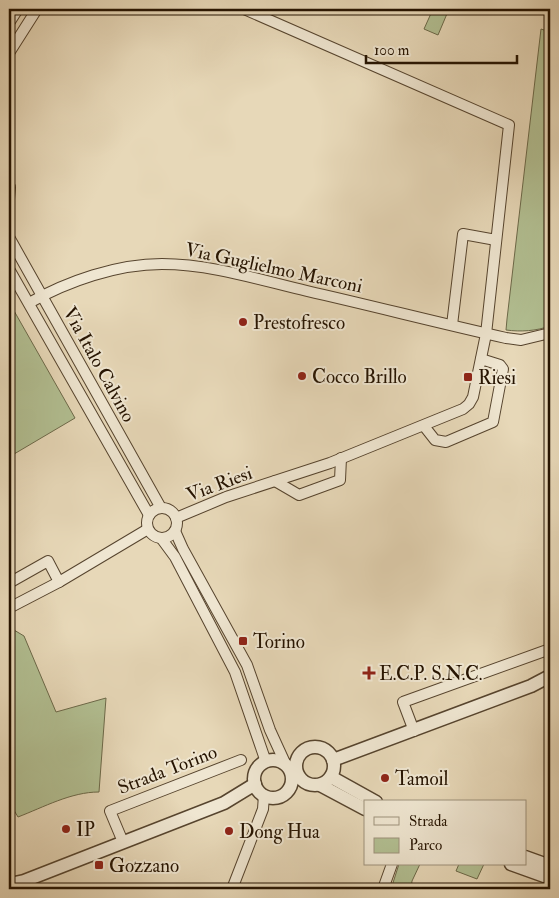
<svg xmlns="http://www.w3.org/2000/svg" width="559" height="898" viewBox="0 0 559 898" font-family="'IM FELL Double Pica',serif">
<style>
.green{fill:#b2bf92;stroke:#6c6949}
.lines{fill:none;stroke-linecap:round;stroke-linejoin:round}
.minor-casing{stroke:#56442e;stroke-width:12}
.tertiary-casing{stroke:#56442e;stroke-width:15}
.minor{stroke:#efe6d1;stroke-width:10}
.tertiary{stroke:#efe6d1;stroke-width:12}
.poi-dot{fill:#8f2418;stroke:#efe6d1;stroke-width:2}
.labels{text-anchor:middle;stroke-width:4;stroke-linejoin:round;paint-order:stroke}
.street-label{font-size:19px;fill:#251300;stroke:#efe6d1}
.poi-label{font-size:19px;fill:#251300;stroke:#efe6d1;text-anchor:start}
</style>
<rect width="100%" height="100%" fill="#e7d8b8"/>
<filter id="stains"><feTurbulence type="fractalNoise" baseFrequency=".004" numOctaves="4"/><feColorMatrix values="0 0 0 0 .2 0 0 0 0 .09 0 0 0 0 .02 0 0 0 .5 -.17"/></filter>
<radialGradient id="worn" r=".72"><stop offset=".6" stop-color="#630" stop-opacity="0"/><stop offset="1" stop-color="#630" stop-opacity=".3"/></radialGradient>
<!-- green -->
<g class="green">
<polygon points="433,9 449,9 438,35 424,29"/>
<path d="M541,29l9,3v294c-14,5 -29,6 -44,4l1,-11z"/>
<polygon points="9,302 75,418 9,457"/>
<path d="M9,627l15,9 32,76 50,-14 -7,94c-28,0 -55,15 -81,25l-9,-15z"/>
<polygon points="399,864 420,864 412,881 411,889 391,889"/>
<polygon points="459,864 484,864 477,879 456,871"/>
</g>
<g class="lines">
<defs>
<g id="minor">
<polyline points="9,23 18,9"/>
<polyline points="9,53 37,9"/>
<polyline points="9,199 10,187"/>
<polyline points="9,237 161,508"/>
<polyline points="9,269 149,515"/>
<path d="M29,303c39,-22 88,-39 133,-39 49,0 98,16 145,27 66,15 132,32 199,47l15,2 29,-7"/>
<polyline points="452,325 463,234 496,240"/>
<polyline points="424,426 435,440 446,442 493,422 503,369 500,365 481,359"/>
<polyline points="275,481 299,495 340,480 341,458"/>
<circle cx="162" cy="523" r="15"/>
<polyline points="176,518 226,497 330,463 463,409 469,404 473,397 486,334 509,125 244,9"/>
<polyline points="175,531 183,549 247,665 270,730 286,765"/>
<polyline points="161,538 175,557 235,672 266,762"/>
<polyline points="9,583 48,561 59,582"/>
<polyline points="9,608 59,582 148,529"/>
<polyline points="414,731 403,702 550,649"/>
<polyline points="123,842 110,811 241,760"/>
<polyline points="232,889 263,809 264,795"/>
<polyline points="383,889 392,864"/>
</g>
<g id="tertiary">
<circle cx="315" cy="766" r="19"/>
<polyline points="333,760 531,686 550,676"/>
<circle cx="273" cy="779" r="19"/>
<polyline points="331,777 376,802"/>
<polyline points="320,785 365,809"/>
<polyline points="525,857 550,866"/>
<polyline points="511,864 550,878"/>
<polyline points="10,884 24,881 224,803 255,784"/>
</g>
</defs>
<!-- minor casing -->
<use href="#minor" class="minor-casing"/>
<!-- tertiary casing -->
<use href="#tertiary" class="tertiary-casing"/>
<!-- minor -->
<use href="#minor" class="minor"/>
<!-- tertiary -->
<use href="#tertiary" class="tertiary"/>
</g>
<!-- markers -->
<g class="poi-dot">
<circle cx="243" cy="322" r="5"/>
<circle cx="302" cy="376" r="5"/>
<rect x="463" y="372" width="10" height="10" rx="2.5"/>
<rect x="238" y="636" width="10" height="10" rx="2.5"/>
<path d="M366.5 665.5h5v5h5v5h-5v5h-5v-5h-5v-5h5z"/>
<circle cx="385" cy="778" r="5"/>
<circle cx="66" cy="829" r="5"/>
<circle cx="229" cy="831" r="5"/>
<rect x="94" y="860" width="10" height="10" rx="2.5"/>
</g>
<g class="labels">
<!-- street labels -->
<g class="street-label">
<text transform="translate(274 267) rotate(12)" y="7">Via Guglielmo Marconi</text>
<text transform="translate(100 364) rotate(61)" y="7">Via Italo Calvino</text>
<text transform="translate(219 483) rotate(-20)" y="7">Via Riesi</text>
<text transform="translate(167 769) rotate(-21)" y="7">Strada Torino</text>
</g>
<!-- poi labels -->
<g class="poi-label">
<text x="253" y="329">Prestofresco</text>
<text x="312" y="383">Cocco Brillo</text>
<text x="478" y="384">Riesi</text>
<text x="253" y="648">Torino</text>
<text x="379" y="680">E.C.P. S.N.C.</text>
<text x="395" y="785">Tamoil</text>
<text x="76" y="836">IP</text>
<text x="239" y="838">Dong Hua</text>
<text x="109" y="872">Gozzano</text>
</g>
</g>
<!-- margin -->
<rect width="559" height="898" fill="none" stroke="#e7d8b8" stroke-width="30"/>
<rect x="10" y="10" width="539" height="878" fill="none" stroke="#251300" stroke-width="2.5"/>
<rect x="15" y="15" width="529" height="868" fill="none" stroke="#251300"/>
<!-- legend -->
<rect x="364" y="800" width="162" height="65" fill="#efe6d1" stroke="#9e927d"/>
<rect x="374" y="817" width="25" height="8" fill="#efe6d1" stroke="#9e927d"/>
<text x="409" y="826" font-size="15" fill="#251300">Strada</text>
<rect x="374" y="838" width="25" height="15" fill="#b2bf92" stroke="#9e927d"/>
<text x="409" y="850" font-size="15" fill="#251300">Parco</text>
<!-- scale -->
<path d="M366 55v8h151v-8" fill="none" stroke="#251300" stroke-width="2.5"/>
<text x="374" y="55" font-size="15" fill="#251300" stroke="#efe6d1" stroke-width="4" paint-order="stroke">100 m</text>
<rect width="100%" height="100%" filter="url(#stains)"/>
<rect width="100%" height="100%" fill="url(#worn)"/>
</svg>
